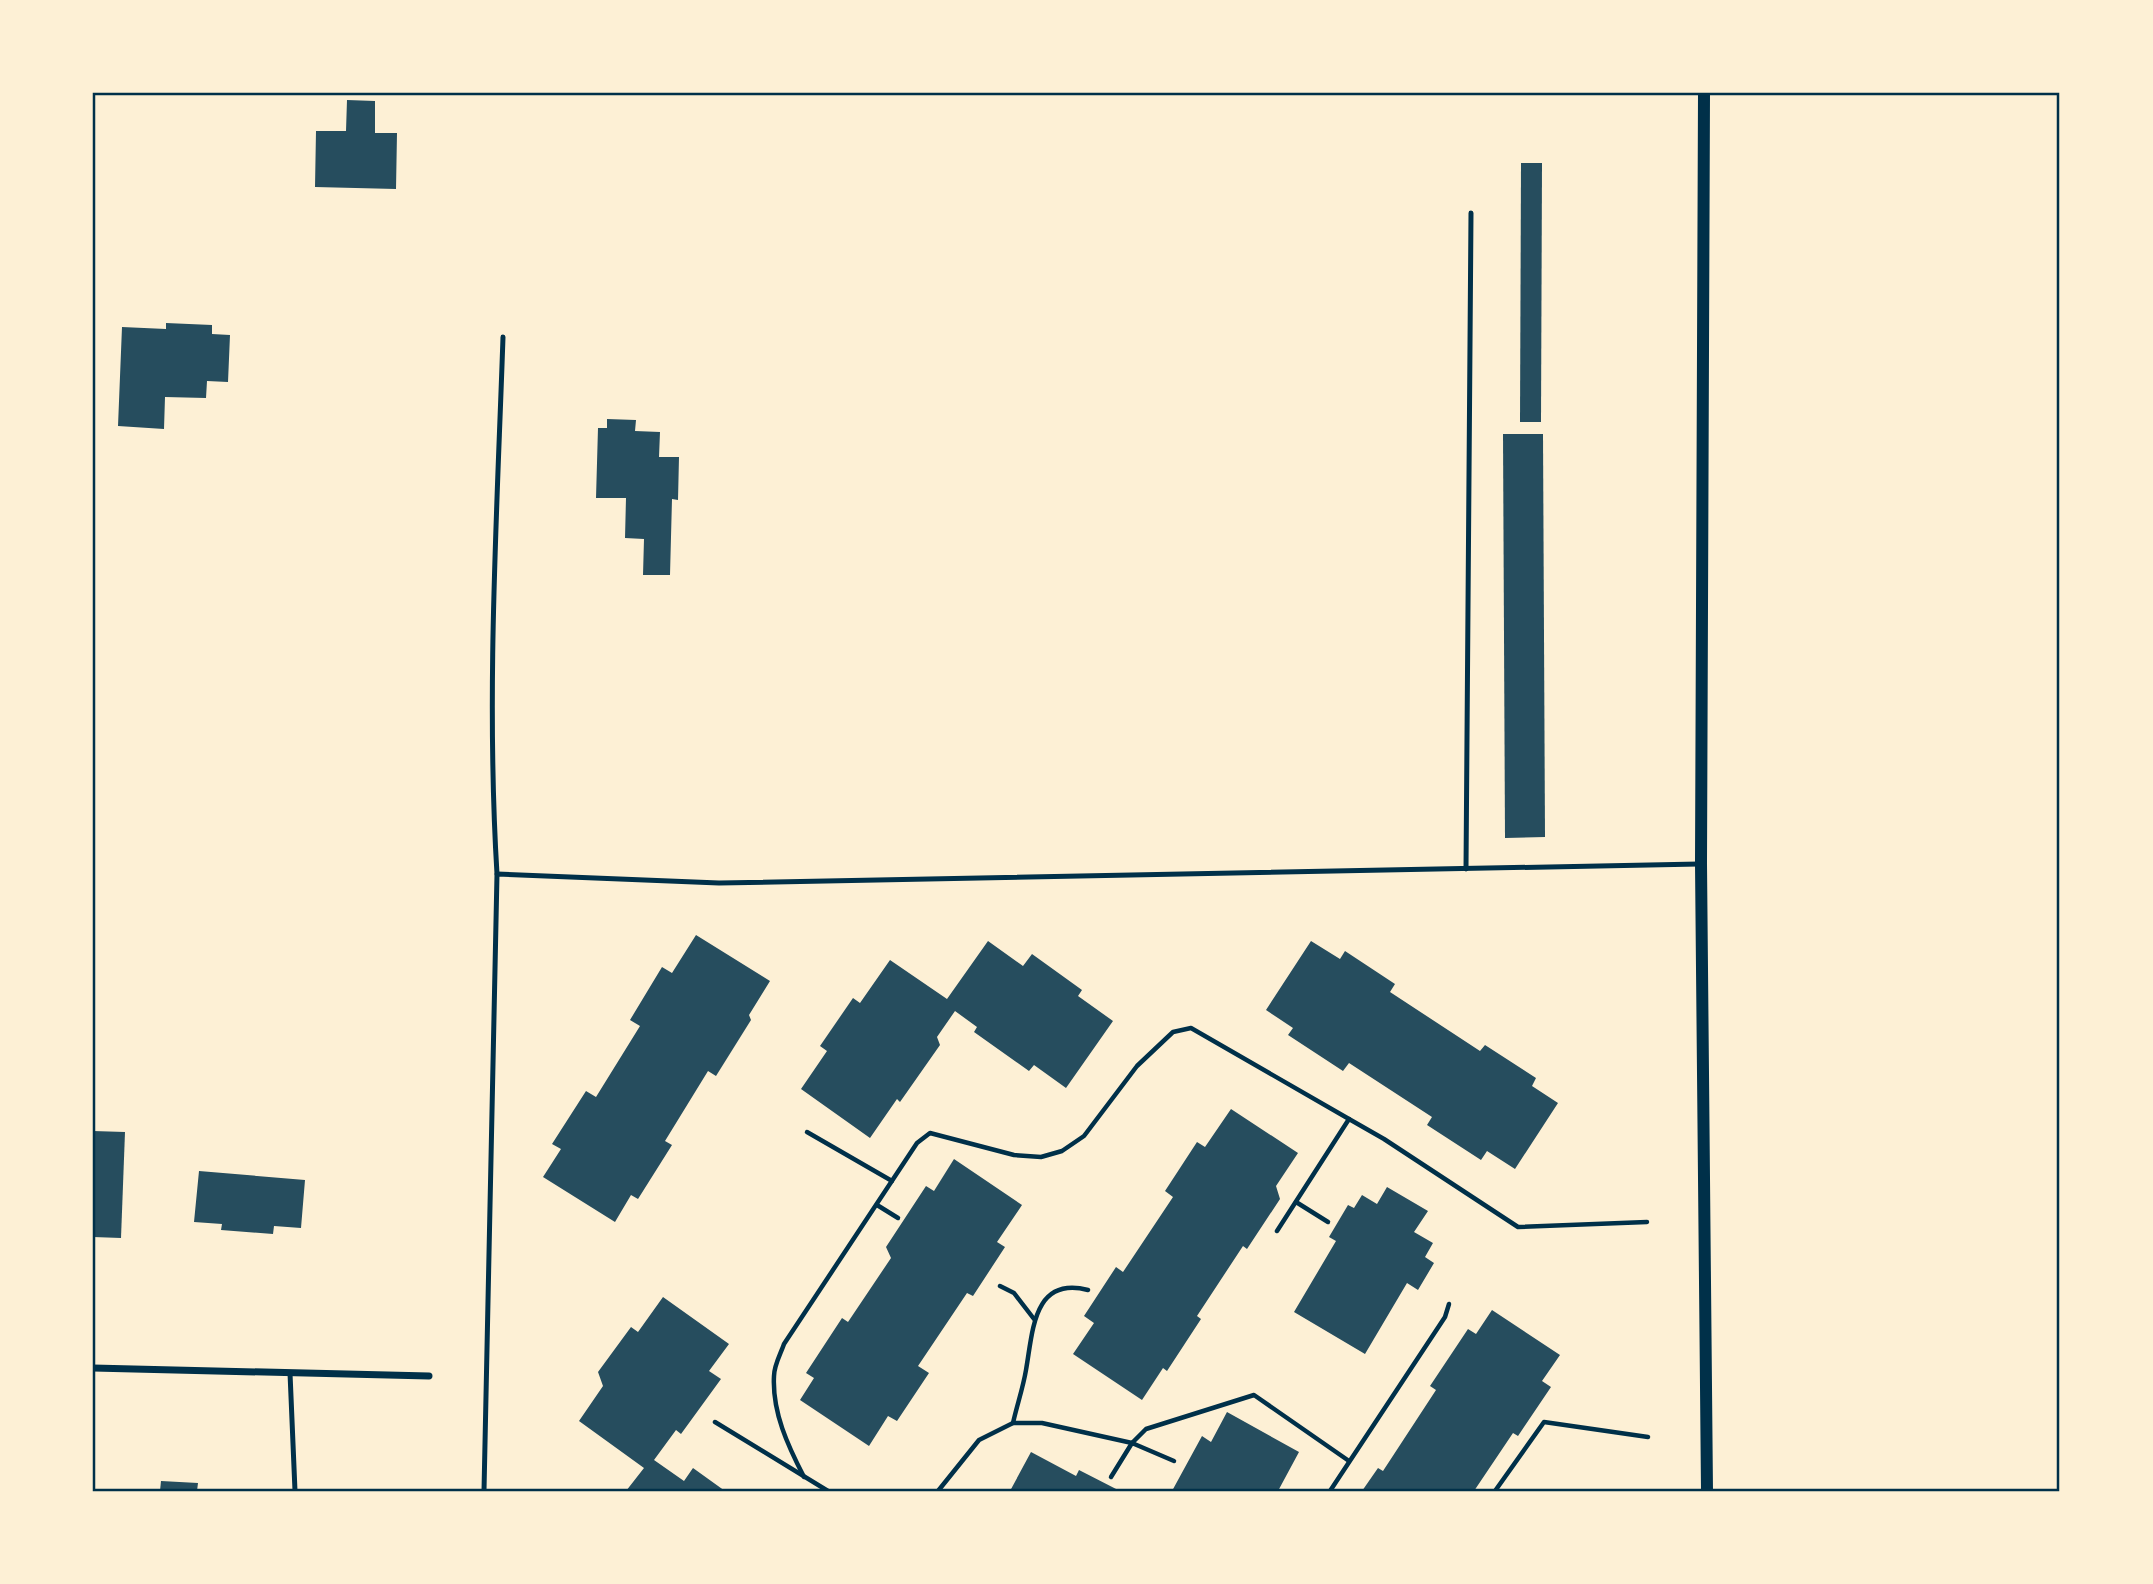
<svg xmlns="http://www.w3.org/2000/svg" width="2153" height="1584" viewBox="0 0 2153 1584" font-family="'Sofia Sans Condensed',sans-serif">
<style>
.building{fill:#264d5e}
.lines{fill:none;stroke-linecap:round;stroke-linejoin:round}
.path{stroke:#003049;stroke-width:4.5}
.service{stroke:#003049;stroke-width:5}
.minor{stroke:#003049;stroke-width:7}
.tertiary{stroke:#003049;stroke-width:12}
.neatline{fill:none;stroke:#003049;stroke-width:2.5}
</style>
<rect width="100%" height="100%" fill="#fdf0d5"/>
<!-- building -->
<g class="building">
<polygon points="347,100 375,101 375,133 397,133 396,189 315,187 316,131 346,131"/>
<polygon points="1521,163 1542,163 1541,422 1520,422"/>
<polygon points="166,323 212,325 212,334 230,335 228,382 207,381 206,398 165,397 164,429 118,426 122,327 166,329"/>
<polygon points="607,419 636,420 635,431 660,432 659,457 679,457 678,500 672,499 670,575 643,575 644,539 625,538 626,498 596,498 598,428 607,428"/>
<polygon points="1503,434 1543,434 1545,837 1505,838"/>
<polygon points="696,935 770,981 749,1015 751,1020 716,1076 708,1071 665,1141 672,1145 638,1199 631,1195 615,1222 543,1177 561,1149 552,1144 586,1091 596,1097 640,1026 630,1020 662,967 672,973"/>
<polygon points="988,941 1023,966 1032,954 1082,990 1078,996 1113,1021 1066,1088 1034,1065 1029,1071 974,1032 977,1027 955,1011 937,1037 940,1045 900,1102 897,1099 870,1138 801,1089 827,1051 820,1046 853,998 860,1003 890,960 947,999"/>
<polygon points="1311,941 1340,959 1345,951 1395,984 1390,992 1480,1051 1485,1045 1536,1078 1532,1086 1558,1103 1515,1169 1487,1151 1481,1160 1427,1125 1432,1117 1349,1063 1343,1071 1288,1035 1293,1028 1266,1010"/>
<polygon points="1231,1109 1298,1153 1276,1186 1280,1199 1247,1249 1243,1246 1197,1316 1201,1319 1167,1371 1163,1368 1142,1400 1073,1354 1094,1323 1084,1316 1116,1267 1123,1272 1173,1197 1165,1191 1197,1142 1205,1147"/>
<polygon points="93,1131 125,1132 121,1238 93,1237"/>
<polygon points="954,1159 1022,1205 997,1242 1005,1247 973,1296 967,1293 918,1366 929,1373 897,1421 888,1416 869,1446 800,1400 814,1378 806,1373 842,1318 848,1322 891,1258 886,1247 926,1186 934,1191"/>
<polygon points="199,1171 305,1180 301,1228 274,1226 273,1234 221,1230 222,1224 194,1222"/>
<polygon points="1387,1187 1428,1211 1414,1232 1433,1243 1425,1257 1434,1263 1418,1290 1407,1283 1365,1354 1294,1312 1336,1241 1329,1237 1348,1205 1354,1208 1362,1195 1377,1204"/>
<polygon points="663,1297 729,1344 709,1371 721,1379 681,1434 676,1430 654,1460 684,1481 693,1468 725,1491 626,1491 644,1468 579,1421 603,1386 598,1372 631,1327 638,1332"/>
<polygon points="1492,1310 1560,1355 1542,1381 1551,1387 1518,1436 1513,1433 1474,1491 1362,1491 1378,1468 1383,1471 1436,1390 1430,1386 1468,1329 1476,1334"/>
<polygon points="1227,1412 1299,1452 1278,1491 1172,1491 1202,1436 1211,1442"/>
<polygon points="1031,1452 1076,1476 1079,1470 1120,1491 1010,1491"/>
<polygon points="161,1481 198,1483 197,1491 160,1491"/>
</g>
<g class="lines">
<!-- path -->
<g class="path">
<polyline points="807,1132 892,1181"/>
<polyline points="1296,1202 1328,1222"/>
<polyline points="877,1205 898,1218"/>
<polyline points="1277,1231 1349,1119 1384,1139 1518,1227 1647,1222"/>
<polyline points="1000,1286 1014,1293 1034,1319"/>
<polyline points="715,1422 828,1491"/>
<path d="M1013,1423c4,-18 10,-35 13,-53 7,-39 7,-94 62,-80"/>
<path d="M804,1477c-16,-31 -32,-65 -30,-101 0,-11 7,-23 10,-32l133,-201 13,-10 84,22 27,2 21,-6 22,-15 53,-70 36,-34 18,-4 158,91"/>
<polyline points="1111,1477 1132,1443 1174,1461"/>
<polyline points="938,1491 979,1440 1013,1423 1042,1423 1132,1443 1146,1429 1254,1395 1349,1461"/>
<polyline points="1330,1491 1445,1317 1449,1304"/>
<polyline points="1495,1491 1544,1422 1648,1437"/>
</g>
<!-- service -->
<g class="service">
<polyline points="1466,869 1471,213"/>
<path d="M497,874c-11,-179 0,-359 6,-537"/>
<polyline points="290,1373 295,1491"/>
<polyline points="484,1491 497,874 719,883 1699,864"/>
</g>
<!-- minor -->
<polyline class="minor" points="93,1368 429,1376"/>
<!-- tertiary -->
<polyline class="tertiary" points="1704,93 1701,864 1707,1491"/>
</g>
<!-- border -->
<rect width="2153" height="1584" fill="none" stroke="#fdf0d5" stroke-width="189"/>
<rect x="94" y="94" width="1964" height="1396" class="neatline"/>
</svg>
